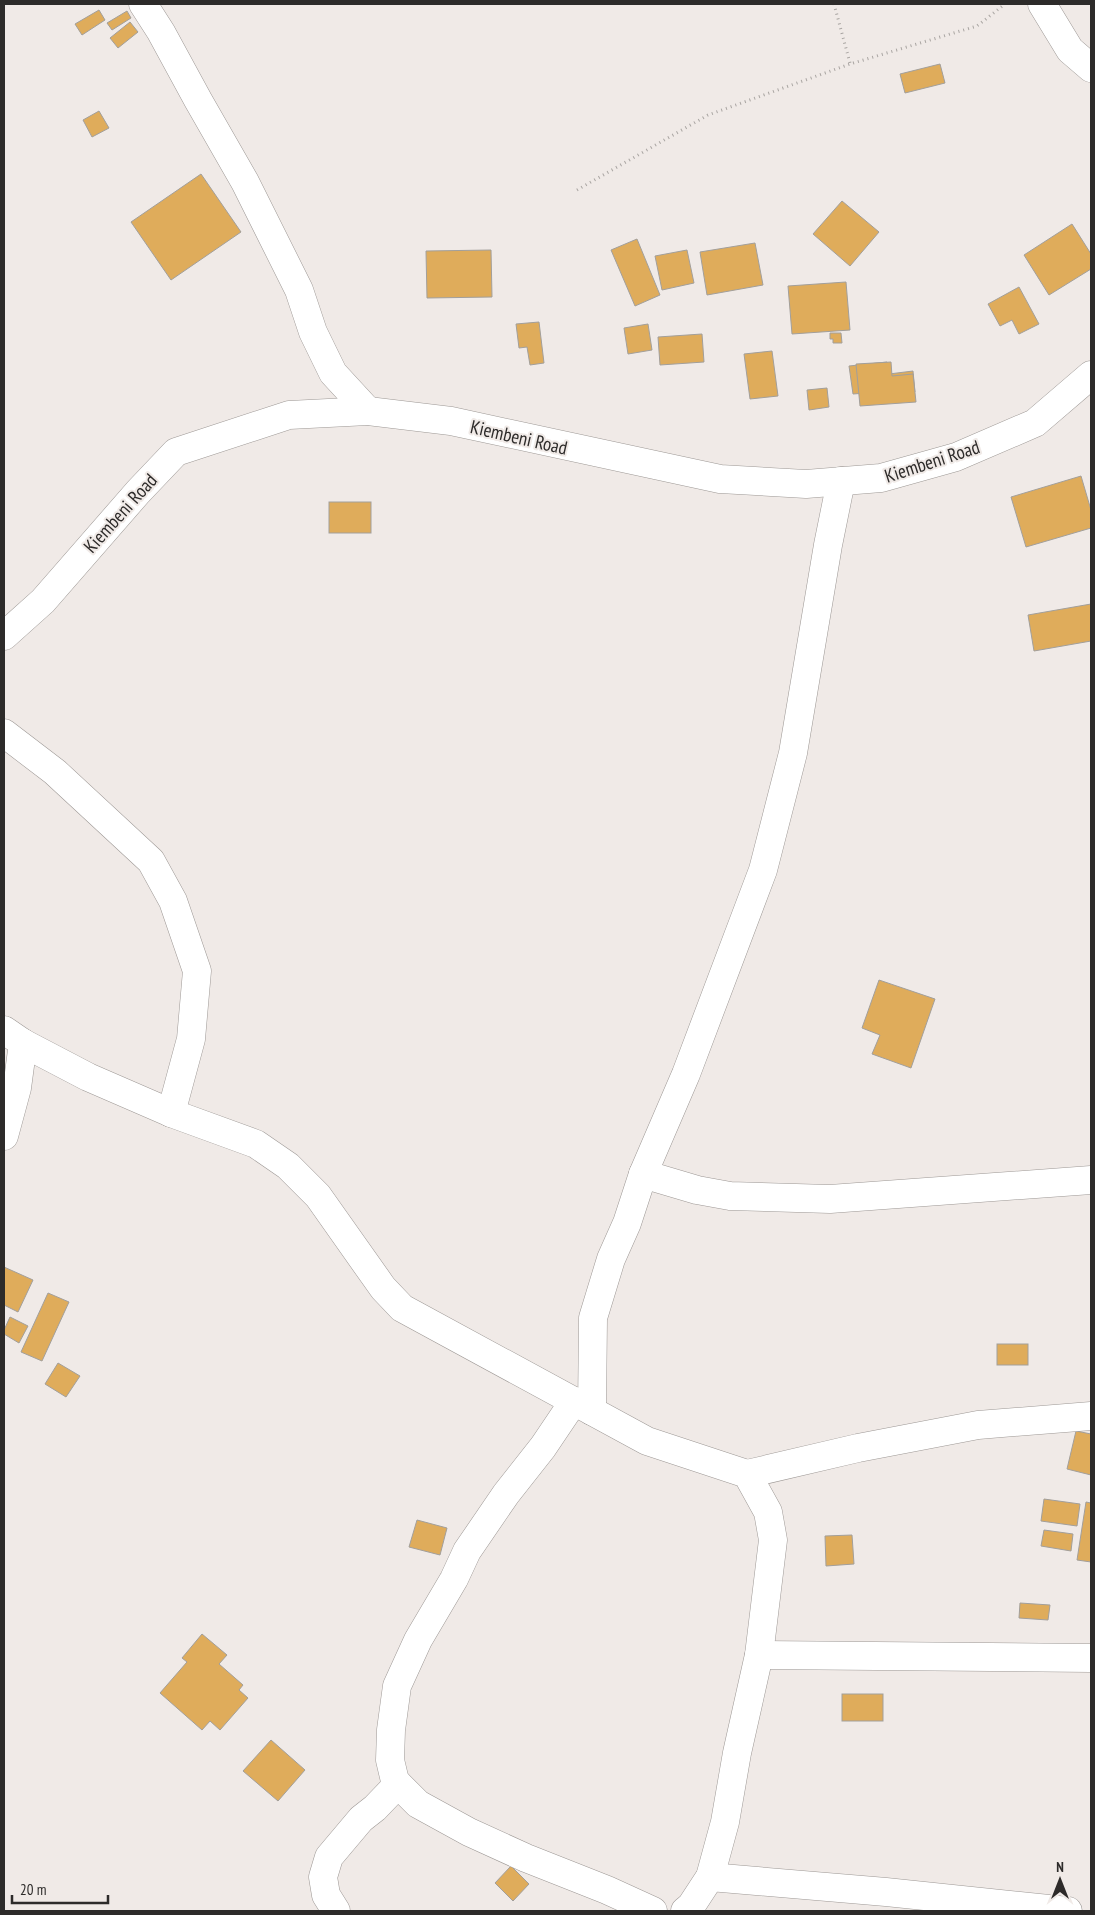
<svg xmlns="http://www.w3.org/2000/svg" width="1095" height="1915" viewBox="0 0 1095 1915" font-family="'PT Sans Narrow',sans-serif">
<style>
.building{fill:#dfac5b;stroke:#a29f9b}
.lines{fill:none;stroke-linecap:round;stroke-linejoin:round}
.street-casing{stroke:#9d9895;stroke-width:29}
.path{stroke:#a9a5a2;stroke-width:3;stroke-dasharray:1 4;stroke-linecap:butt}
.street{stroke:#fff;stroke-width:28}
.labels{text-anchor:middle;stroke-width:4;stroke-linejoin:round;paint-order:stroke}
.street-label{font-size:19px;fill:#2d2b2a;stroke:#f0eae7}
</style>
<rect width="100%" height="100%" fill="#f0eae7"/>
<!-- building -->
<g class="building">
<polygon points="99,10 105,20 82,35 75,24"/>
<polygon points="127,11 131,18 112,30 107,23"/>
<polygon points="130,22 138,32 118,48 110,38"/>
<polygon points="940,64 945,83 905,93 900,74"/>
<polygon points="99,111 109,128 92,137 83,120"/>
<polygon points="201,174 241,232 171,280 131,222"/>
<polygon points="842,201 879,232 850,266 813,234"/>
<polygon points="1072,224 1091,254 1091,269 1049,295 1024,255"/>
<polygon points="637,239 660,295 635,306 611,250"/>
<polygon points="755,243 763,285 707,295 700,252"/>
<polygon points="491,250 492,297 427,298 426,251"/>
<polygon points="687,250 694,283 662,290 655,256"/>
<polygon points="846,282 850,330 792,334 788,286"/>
<polygon points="1019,287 1039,324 1019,334 1012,320 1000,326 988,304"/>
<polygon points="539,322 544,363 530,365 527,347 519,348 516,324"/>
<polygon points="648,324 652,350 628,354 624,328"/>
<polygon points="830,333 841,333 842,343 833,343 833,339 830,339"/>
<polygon points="702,334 704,362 660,365 658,337"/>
<polygon points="772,351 778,396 750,399 744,354"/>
<polygon points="887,362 889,374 913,371 915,392 881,396 882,401 868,403 866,393 853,394 849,366"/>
<polygon points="891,362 892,376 913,374 916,402 860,406 856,364"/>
<polygon points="827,388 829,407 809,410 807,390"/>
<polygon points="1081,476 1091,510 1091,528 1026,547 1011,497"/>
<rect x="329" y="502" width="42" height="31"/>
<polygon points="1091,604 1091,641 1034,651 1028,615"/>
<polygon points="879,980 935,999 911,1068 872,1054 880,1035 862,1028"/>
<polygon points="4,1267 33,1280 18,1312 4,1305"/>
<polygon points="48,1293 69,1302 42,1361 21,1352"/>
<polygon points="10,1317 28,1326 19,1343 4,1334 4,1330"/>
<rect x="997" y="1344" width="31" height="21"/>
<polygon points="58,1363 80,1376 66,1397 45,1384"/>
<polygon points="1076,1431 1091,1434 1091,1475 1067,1469"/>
<polygon points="1044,1499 1080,1504 1077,1526 1041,1521"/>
<polygon points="1086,1502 1091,1503 1091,1562 1077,1560"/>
<polygon points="417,1520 447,1528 440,1555 409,1547"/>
<polygon points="1044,1530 1073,1534 1071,1551 1041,1546"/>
<polygon points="852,1535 854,1564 826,1566 825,1536"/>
<polygon points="1020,1603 1050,1605 1048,1620 1019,1618"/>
<polygon points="202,1634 227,1655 219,1664 243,1685 239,1690 248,1698 220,1730 210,1721 202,1730 160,1693 187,1662 182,1658"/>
<rect x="842" y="1694" width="41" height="27"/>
<polygon points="271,1740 305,1770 278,1801 243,1771"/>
<polygon points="511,1866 529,1884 513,1901 495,1883"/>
</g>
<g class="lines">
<defs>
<g id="street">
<polyline points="143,4 161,32 198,100 245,182 299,290 313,332 333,373 368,411"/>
<polyline points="1042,4 1070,50 1091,68"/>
<polyline points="4,636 43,601 138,492 176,452 289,415 368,411 451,421 720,479 806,484 881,478 956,457 1035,423 1091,375"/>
<polyline points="4,733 55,772 151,861 173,901 197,971 191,1039 171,1113"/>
<polyline points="4,1030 23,1043 88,1077 171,1113 256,1144 288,1166 318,1196 383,1288 402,1308 647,1441 747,1474 768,1512 773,1540 759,1655 737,1753 725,1822 710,1877 691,1906 685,1911"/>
<polyline points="4,1136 17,1088 23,1043"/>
<polyline points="643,1174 697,1190 730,1196 830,1199 1091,1180"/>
<polyline points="574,1401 543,1447 506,1494 467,1551 454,1579 418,1640 397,1686 391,1730 390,1760 395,1781 418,1804 469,1832 526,1858 607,1890 653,1911"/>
<polyline points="592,1411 593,1318 611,1259 627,1223 643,1174 686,1074 763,870 793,753 828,545 841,481"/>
<polyline points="747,1474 858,1448 978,1425 1091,1416"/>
<polyline points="759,1655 1091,1658"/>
<polyline points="710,1877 886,1892 1068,1911"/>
<polyline points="336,1911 326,1895 323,1877 329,1857 361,1819 375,1808 398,1784"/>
</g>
</defs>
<!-- street casing -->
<use href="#street" class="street-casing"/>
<!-- path -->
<g class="path">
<polyline points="834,4 850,63"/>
<polyline points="577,190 708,115 850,64 977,26 1005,4"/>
</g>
<!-- street -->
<use href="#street" class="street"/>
</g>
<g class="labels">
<!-- street labels -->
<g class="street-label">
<text transform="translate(519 437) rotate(13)" y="7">Kiembeni Road</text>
<text transform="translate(932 461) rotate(-18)" y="7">Kiembeni Road</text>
<text transform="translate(120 513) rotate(-48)" y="7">Kiembeni Road</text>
</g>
</g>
<!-- border -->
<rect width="1095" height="1915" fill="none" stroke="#2d2b2a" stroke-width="10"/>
<!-- north arrow -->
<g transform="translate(1060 1880)" stroke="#f0eae7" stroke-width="4" paint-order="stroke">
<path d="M0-4L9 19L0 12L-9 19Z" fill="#2d2b2a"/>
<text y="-8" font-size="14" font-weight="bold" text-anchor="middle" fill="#2d2b2a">N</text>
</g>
<!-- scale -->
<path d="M12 1895v8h96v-8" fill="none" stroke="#2d2b2a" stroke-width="2.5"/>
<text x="20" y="1895" font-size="15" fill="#2d2b2a" stroke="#f0eae7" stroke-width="4" paint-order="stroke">20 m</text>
</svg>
